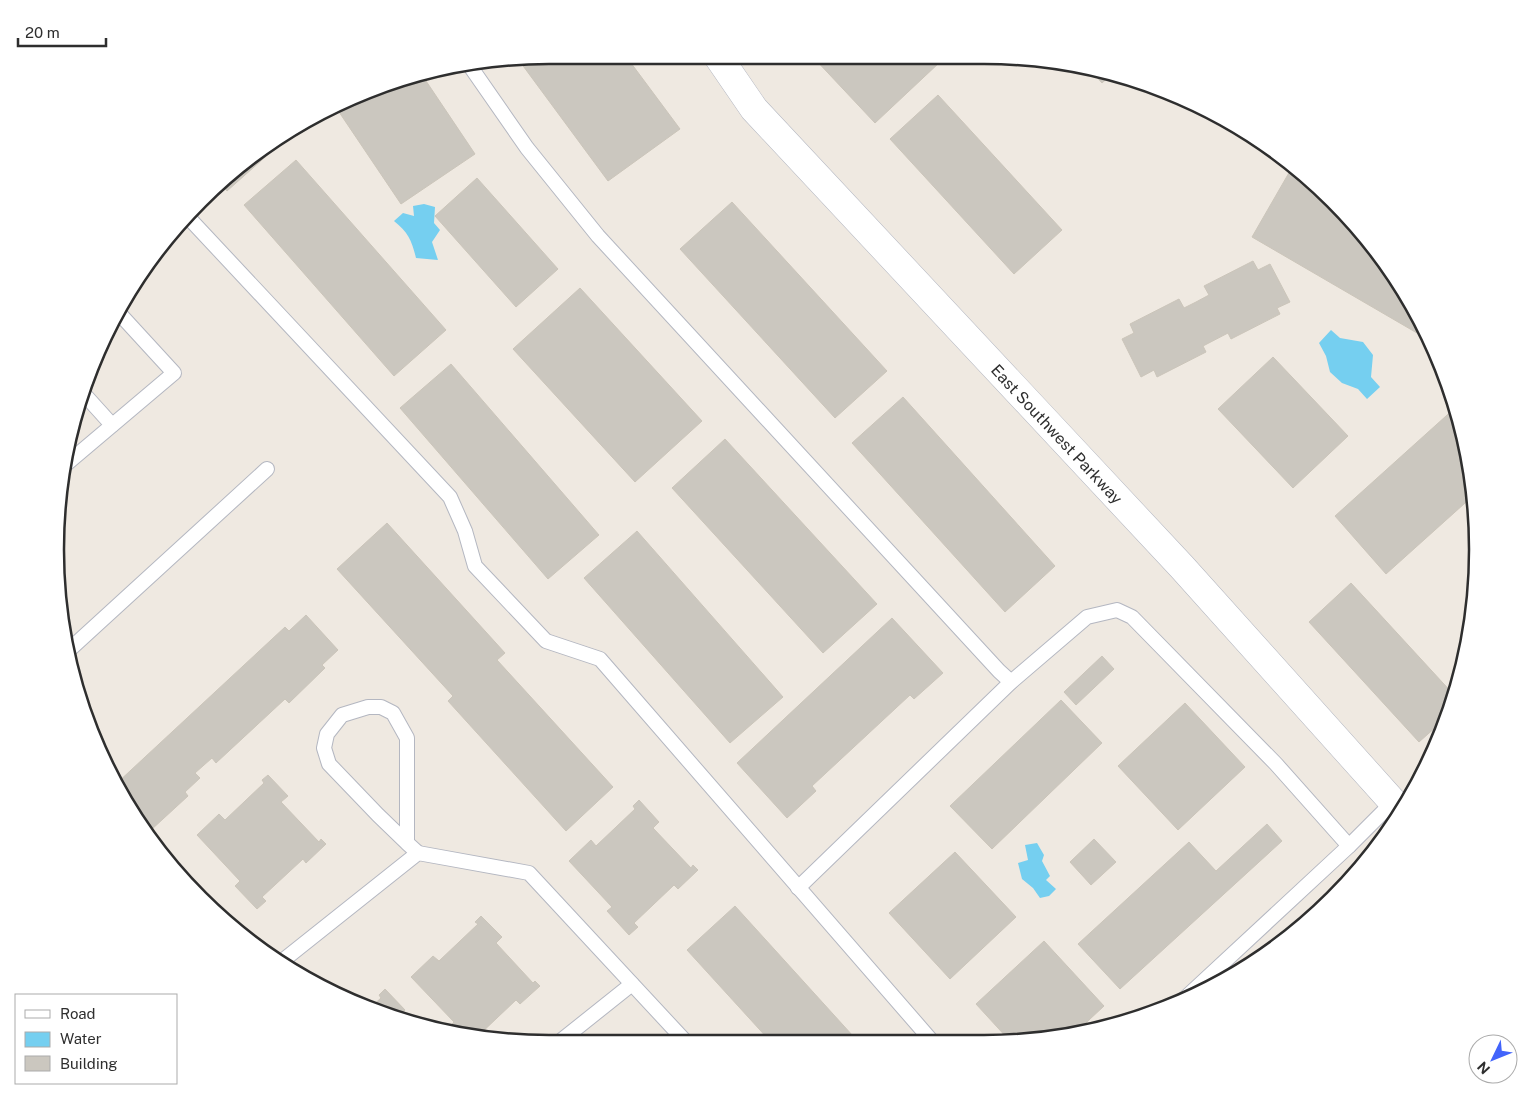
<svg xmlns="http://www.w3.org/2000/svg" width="1533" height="1099" viewBox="0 0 1533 1099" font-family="'Public Sans',sans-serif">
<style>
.water{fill:#75cff0}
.building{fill:#cbc7bf;stroke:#cbc5ba}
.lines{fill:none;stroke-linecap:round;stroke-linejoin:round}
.service-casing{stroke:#b4b7c1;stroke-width:16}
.tertiary-casing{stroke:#b4b7c1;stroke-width:29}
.service{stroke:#fff;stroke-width:14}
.tertiary{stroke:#fff;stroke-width:28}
.labels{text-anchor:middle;stroke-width:4;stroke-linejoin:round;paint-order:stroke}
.street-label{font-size:16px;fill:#2e2e2e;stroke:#fff}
.rim{fill:none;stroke:#2e2e2e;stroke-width:2.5}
</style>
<rect width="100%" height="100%" fill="#efe9e1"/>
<!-- water -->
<g class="water">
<path d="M424,204l11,3 -1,16 6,7 -8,12 6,18 -22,-2c-4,-17 -8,-26 -22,-37l9,-8 11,3 -1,-10z"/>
<polygon points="1331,330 1340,338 1363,342 1373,355 1371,377 1380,387 1367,399 1358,389 1342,383 1330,372 1326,356 1319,343"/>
<polygon points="1037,843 1044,855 1042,861 1050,876 1046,880 1056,889 1049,896 1040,898 1033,888 1022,879 1018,863 1028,860 1025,845"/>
</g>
<!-- building -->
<g class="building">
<polygon points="550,55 625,55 680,129 608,181 518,59"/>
<polygon points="815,55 933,55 940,62 875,123 813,57"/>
<polygon points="1088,67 1112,74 1102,83"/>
<polygon points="420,72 475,154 401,204 335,106 360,93"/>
<polygon points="938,95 1062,230 1014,274 890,139"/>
<polygon points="276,138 281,143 227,191 222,185"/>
<polygon points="296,160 446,330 394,376 244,205"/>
<polygon points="1290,171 1316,186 1355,223 1412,302 1422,325 1417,333 1252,237"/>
<polygon points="477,178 558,269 516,307 435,216"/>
<polygon points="732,202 887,371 835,418 680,249"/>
<polygon points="1253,261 1258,270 1270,264 1290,302 1277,308 1280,314 1231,339 1228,333 1203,346 1206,352 1157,377 1154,370 1141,377 1122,339 1134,333 1130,324 1179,299 1184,308 1196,302 1209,295 1204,286"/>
<polygon points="580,288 702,421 635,482 513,349"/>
<polygon points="1273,357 1348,436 1293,488 1218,409"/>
<polygon points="451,364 599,535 548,579 400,408"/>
<polygon points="903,397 1055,566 1005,612 852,443"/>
<polygon points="1456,407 1474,485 1474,495 1386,574 1335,516"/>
<polygon points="725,439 877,604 823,653 672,488"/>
<polygon points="387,523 505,653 497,660 613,787 566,831 448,701 453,696 337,569"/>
<polygon points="637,531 783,697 730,743 584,578"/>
<polygon points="1351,583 1454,695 1446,718 1419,742 1309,622"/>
<polygon points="306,615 338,650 322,665 325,668 289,703 285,699 216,763 212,758 195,773 200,778 185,792 188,796 151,830 148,826 146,828 116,784 285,627 289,631"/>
<polygon points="892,618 943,673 914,699 910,695 812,786 816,791 787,818 737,763"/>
<polygon points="1102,656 1114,669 1076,705 1064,692"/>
<polygon points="1061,700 1102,743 992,849 950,806"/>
<polygon points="1185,703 1245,767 1178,830 1118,766"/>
<polygon points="268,775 288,796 281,802 319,842 321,839 326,844 306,863 303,859 262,897 266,901 257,909 235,886 240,881 197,835 219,814 225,820 264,783 262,780"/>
<polygon points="639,800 659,822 653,828 691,868 693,865 698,870 678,889 674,885 634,923 638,927 629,935 607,911 612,907 569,861 591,840 596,846 635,809 633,806"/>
<polygon points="1267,824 1282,841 1120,989 1078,944 1189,842 1216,871"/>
<polygon points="1094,839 1116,862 1091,885 1070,862"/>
<polygon points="955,852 1016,917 950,979 889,913"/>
<polygon points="735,906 853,1036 847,1041 770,1041 687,950"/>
<polygon points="481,916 502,937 496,943 533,983 535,981 540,986 520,1004 516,1000 478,1036 454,1033 449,1027 454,1022 411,977 433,956 439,961 478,924 475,922"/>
<polygon points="1044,941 1104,1006 1074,1034 1048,1040 1009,1040 976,1004"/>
<polygon points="385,989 405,1010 399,1017 402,1020 370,1008 381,998 379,995"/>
</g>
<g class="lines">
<defs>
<g id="service">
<polyline points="470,66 527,148 598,236 999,671 1011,682"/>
<polyline points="187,216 450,497 465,531 475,566 546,641 600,659 931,1040"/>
<polyline points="84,394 112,425"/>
<polyline points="64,466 174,373 118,312"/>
<polyline points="68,651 267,469"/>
<polyline points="407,843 407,738 393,713 381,707 368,707 342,715 327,734 324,748 329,764 378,815 407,843 418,853"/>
<polyline points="798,888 1011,682 1087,617 1117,610 1132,617 1276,764 1349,846"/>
<polyline points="281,962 418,853 529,873 686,1042"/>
<polyline points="1182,1001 1349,846 1393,802"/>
<polyline points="558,1043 632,984"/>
</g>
<polyline id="tertiary" points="717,55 754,109 1182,567 1401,811"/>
</defs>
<!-- service casing -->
<use href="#service" class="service-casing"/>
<!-- tertiary casing -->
<use href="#tertiary" class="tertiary-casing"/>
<!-- service -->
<use href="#service" class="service"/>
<!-- tertiary -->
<use href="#tertiary" class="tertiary"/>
</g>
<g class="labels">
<!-- street labels -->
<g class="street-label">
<text transform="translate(1057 434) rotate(47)" y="6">East Southwest Parkway</text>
</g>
</g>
<!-- crop -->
<path d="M0 0H1533V1099H0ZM549 64H984A485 485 0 0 1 1469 549V550A485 485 0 0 1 984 1035H549A485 485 0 0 1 64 550V549A485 485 0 0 1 549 64Z" fill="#fff" fill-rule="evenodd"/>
<path class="rim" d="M549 64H984A485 485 0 0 1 1469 549V550A485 485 0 0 1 984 1035H549A485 485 0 0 1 64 550V549A485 485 0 0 1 549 64Z"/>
<!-- legend -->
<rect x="15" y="994" width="162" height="90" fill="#ffffff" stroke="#ababab"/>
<rect x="25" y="1010" width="25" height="8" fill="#ffffff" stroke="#ababab"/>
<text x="60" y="1019" font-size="15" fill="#2e2e2e">Road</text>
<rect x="25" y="1032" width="25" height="15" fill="#75cff0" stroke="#ababab"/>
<text x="60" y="1044" font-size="15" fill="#2e2e2e">Water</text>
<rect x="25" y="1056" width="25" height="15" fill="#cbc7bf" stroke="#ababab"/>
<text x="60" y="1069" font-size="15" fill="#2e2e2e">Building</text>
<!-- north arrow -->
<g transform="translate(1493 1059) rotate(227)"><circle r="24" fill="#ffffff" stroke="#ababab"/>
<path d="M0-4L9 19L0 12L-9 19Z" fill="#4264fb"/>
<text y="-8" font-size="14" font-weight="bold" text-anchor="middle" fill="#2e2e2e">N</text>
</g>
<!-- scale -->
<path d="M18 38v8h88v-8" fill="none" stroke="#2e2e2e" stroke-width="2.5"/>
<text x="25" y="38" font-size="15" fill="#2e2e2e" stroke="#ffffff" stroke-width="4" paint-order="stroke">20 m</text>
</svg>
